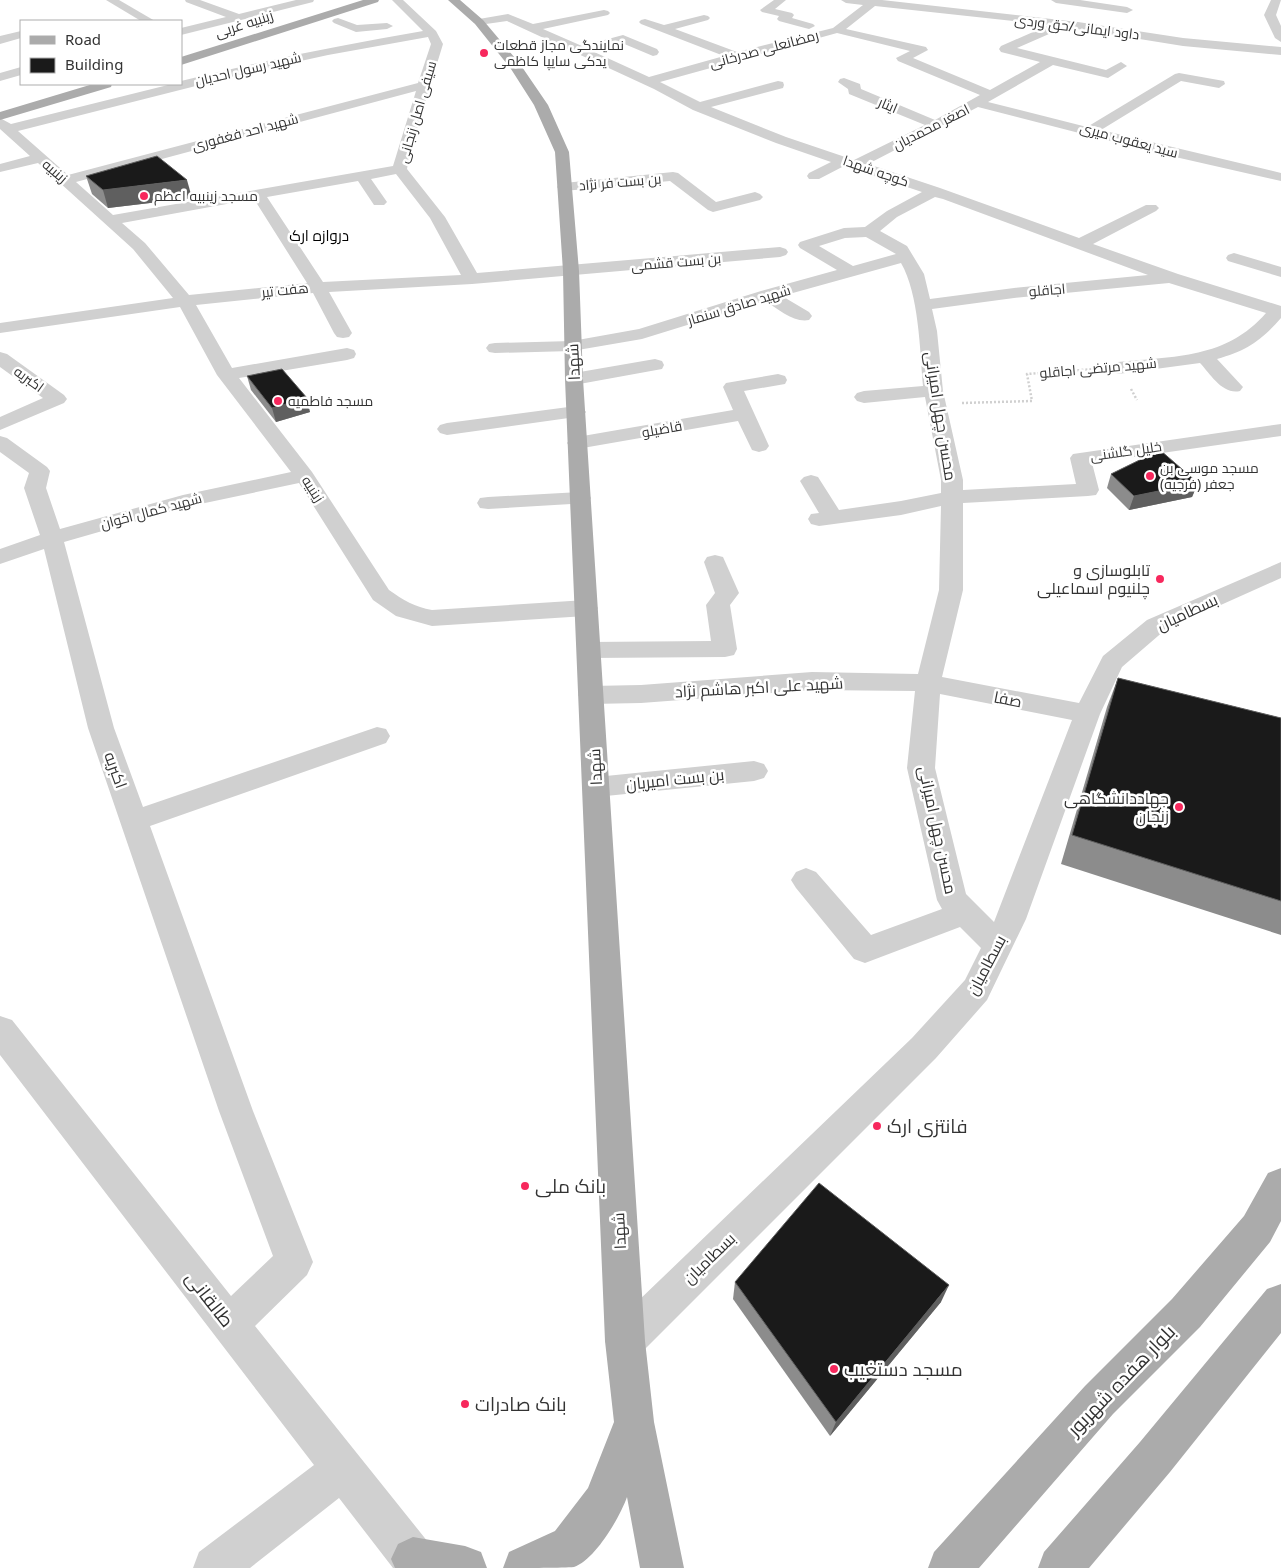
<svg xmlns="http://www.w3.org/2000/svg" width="1281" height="1568" viewBox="0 0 1281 1568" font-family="'Noto Sans',Cairo,sans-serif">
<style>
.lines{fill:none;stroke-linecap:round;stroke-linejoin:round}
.path{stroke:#d0d0d0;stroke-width:2.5;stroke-dasharray:2 2;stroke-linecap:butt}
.minor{fill:#d0d0d0;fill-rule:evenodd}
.major{fill:#ababab;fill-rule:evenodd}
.wall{fill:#8c8c8c}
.shaded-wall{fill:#5f5f5f}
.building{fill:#1a1a1a;stroke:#5f5f5f}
.poi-dot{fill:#f7285d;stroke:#fff;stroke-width:2}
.labels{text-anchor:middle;stroke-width:5;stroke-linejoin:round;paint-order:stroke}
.far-street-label{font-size:14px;fill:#333;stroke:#fff}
.far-poi-label{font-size:14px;fill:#333;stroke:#fff;text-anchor:start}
.far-neighbourhood-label{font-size:15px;fill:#000;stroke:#fff}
.street-label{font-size:16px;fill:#333;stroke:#fff}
.poi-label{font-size:16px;fill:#333;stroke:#fff;text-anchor:end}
.near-poi-label{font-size:19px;fill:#333;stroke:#fff;text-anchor:start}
.near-street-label{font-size:19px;fill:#333;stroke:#fff}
</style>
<rect width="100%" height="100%" fill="#fff"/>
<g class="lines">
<!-- path -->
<g class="path">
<polyline points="1131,389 1137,400"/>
<polyline points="962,403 1032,401 1027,374 1095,369"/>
</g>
<!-- minor -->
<g class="minor">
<polygon points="106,0 119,0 155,21 141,21"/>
<polygon points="185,0 200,0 239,14 296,0 314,0 313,2 181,35 181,28 226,17 186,2"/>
<path d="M392,0h11l33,31 7,13 -33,108 -3,17 38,48 32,56 303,-26 6,2 2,3 -2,3 -6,2 -308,27 -143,8 23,41 -3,4 -6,1 -6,-1 -3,-4 -21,-40 -117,12 36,63 115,-20 7,2 2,4 -2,4 -7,2 -108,18 73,94 77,118c14,10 26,17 43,20l154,-10 8,3 4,5 -4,5 -8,3 -154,10 -36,-10 -23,-16 -74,-117 -113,24 -122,35 50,186 29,79 234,-80 9,2 4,7 -4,7 -236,83 103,285 60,151 -6,13 -52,51 181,226 6,16h-49l-54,-70 -89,70h-57l6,-16 115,-87 -314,-410v-39l12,4 219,276 42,-40 -54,-145 -131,-383 -44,-179 -44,15v-15l40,-14 -16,-47 5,-15 -29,-21v-16l7,2 40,29 3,4 -4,17 14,41 123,-34 108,-23 -74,-97 -37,-68 -180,26v-10l173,-25 -40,-49 -95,-86 -38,9v-8l30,-8 -30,-27v-11l11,6 161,-40h9v-3c80,-20 161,-36 242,-50zM428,37l3,7 -13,39 -350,92 -50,-44 237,-60 73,-16zM416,91l-23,75 -280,49 -37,-33zM396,174l34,44 31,57 -138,7 -56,-85 91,-16 16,24h10l3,-3 -16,-23zM254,199l53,84 -118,12 -44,-52 -23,-20z"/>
<polygon points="774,0 786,0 775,9 792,13 794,15 792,18 813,24 815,26 809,29 805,28 779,21 777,19 779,16 762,12 760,10"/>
<path d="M841,0h41l196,22 105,16 98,9v8l-98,-9 -118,-19 -48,21 89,22 15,-8 6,4 -19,12 -55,-13 -65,37 99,25 88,-53 4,-1 45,8 1,3 -6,4 -38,-7 -80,49 180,43v8l-132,-30 -171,-44 -110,57 72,24 139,50 67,-33h10l3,3 -3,3 -63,33 85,30 103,32v12c-20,23 -35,33 -64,41l26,28 -3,4c-17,4 -29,-16 -40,-28l-82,11 -7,-2 -2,-4 2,-4 7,-2c57,-6 108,-3 148,-49l-97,-30 -155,15 -82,11 5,22 6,60 20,89v10l113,-6 -6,-26 3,-4 208,-30v12l-189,27 7,27 -3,5 -8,1 -125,7v87l-21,87 137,26 24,-47 44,-36 134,-58v16l-116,52 -43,37 -22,47 -74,205 -39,81 -51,58 -297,297 -14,6 -14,-6 -6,-14 6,-14 301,-289 53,-58 16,-32 -21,-21 -95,36 -11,-4 -58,-71 -5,-8 5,-8 10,-4 10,4 55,63 71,-26 -5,-9 -30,-132 8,-77 -103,-1 -171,13 -50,1 -9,-3 -4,-6 4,-6 9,-3 50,-1 171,-13 106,2 21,-84 2,-84 -40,9 -82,11 -8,-2 -3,-5 3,-5 8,-1 -19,-32 4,-4 7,-2 7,2 21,33 62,-9 40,-8v-13l-16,-83 -61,6 -7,-2 -3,-4 3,-4 7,-2 59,-5c-3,-36 -4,-92 -22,-123l-119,33 27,16 3,4 -3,4c-15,3 -31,-11 -44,-19l-123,38 -70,12 -77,2 -6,-1 -3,-4 3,-4 6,-1 77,-2 67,-12 122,-38 76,-21 -37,-22 -2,-3 2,-3 44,-14 21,-1 22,-16 35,-19 -78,-26 -25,13h-10l-2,-3 2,-3 22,-11 -55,-19 -83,-33 -39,-21 -147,-68 -28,4 -6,-3 6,-3 29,-5 25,10 71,-14 4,1 2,2 -2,2 -65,14 39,17 41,-11 34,14 2,3 -2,3 -4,1 -31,-13 -30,8 57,26 75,-21 -83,-32 -2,-2 2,-2 4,-1 19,6 40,-10 4,1 2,2 -2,2 -33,9 62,23 96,-24 30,-23 -17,-2zM875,6l174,19 -48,21 -2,3 2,3 39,10 -50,28 -77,-32 15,-8 -2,-3 -80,-18zM837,33l73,18 -14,7 2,3 82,34 -45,25 -74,-31 -1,-5 -16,-6 -4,1 -2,3 10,7 1,5 76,31 -71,35 -68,-23 -75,-30 72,-19 1,-3 -1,-3 -5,-1 -78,21 -40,-20zM935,197l8,2 205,76 -134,13 -84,11 -6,-25 -17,-28 -27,-15 17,-14zM866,237l30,17 -43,12 -34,-20 26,-8zM940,694l132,26 -78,202 -28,-28 -31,-126z"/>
<polygon points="1051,0 1080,0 1127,7 1133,10 1127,13 1056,3"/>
<polygon points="1271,0 1281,0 1276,15 1281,26 1281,42 1275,38 1264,15"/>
<polygon points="338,18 357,25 387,23 393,26 387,29 356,32 334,23 332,21 334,19"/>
<polygon points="21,31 21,38 0,44 0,36"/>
<polygon points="21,67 21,75 0,81 0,73"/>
<polygon points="673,172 678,173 716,202 755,192 760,194 763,197 760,200 713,212 708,210 670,181 564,191 559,190 557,187 559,184 564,183"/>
<polygon points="1234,253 1281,267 1281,277 1228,261 1226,258 1228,255"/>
<polygon points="0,352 7,354 64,395 67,399 64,403 0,430 0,417 43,398 0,367"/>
<polygon points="655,359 662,361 664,365 662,369 574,385 567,383 565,379 567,375 574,373"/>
<polygon points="778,374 785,376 787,380 785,384 744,391 769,446 766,450 759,452 752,450 738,421 577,449 570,447 567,443 570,439 577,437 733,410 723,387 726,383"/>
<polygon points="576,406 583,408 586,412 583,416 447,435 440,433 437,429 440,425 447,423"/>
<polygon points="580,492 588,493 591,498 588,503 488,509 480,508 477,503 480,498 488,497"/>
<polygon points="715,555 723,557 739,593 730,605 737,649 734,655 725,657 589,658 580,656 577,650 580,644 589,642 711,641 706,605 715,593 704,562 707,557"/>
<polygon points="754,761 764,764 768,771 764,778 754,781 596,797 586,794 582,787 586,780 596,777"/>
</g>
<!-- major -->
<g class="major">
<polygon points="363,0 379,0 378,2 181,65 181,57"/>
<path d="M448,0h12l23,20 37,44 28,41 21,47 10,119 4,108 62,962 9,81 30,146h-44l-13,-71c-7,20 -32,63 -53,70 -12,1 -56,1 -71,1l6,-16 46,-21 33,-43 26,-66 -9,-81 -40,-962 -2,-108 -8,-119 -21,-47 -23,-36 -36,-45z"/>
<polygon points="93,84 112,84 111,87 0,120 0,112"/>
<polygon points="1281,1168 1281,1221 1270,1242 1200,1327 1113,1414 979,1568 928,1568 934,1552 1085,1386 1172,1299 1244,1216 1268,1173"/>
<polygon points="1281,1284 1281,1333 1170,1472 1089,1568 1038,1568 1044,1552 1140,1442 1267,1289"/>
<polygon points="413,1537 465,1546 481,1552 487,1568 395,1568 391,1559 398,1544"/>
</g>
</g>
<!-- wall -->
<g class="wall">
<polygon points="86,176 192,198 108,208 92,194"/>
<polygon points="247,376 310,412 276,422 251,390"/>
<polygon points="1111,474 1198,483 1192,497 1129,510 1107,488"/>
<polygon points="1118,678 1281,718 1281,935 1061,864 1107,707"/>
<polygon points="735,1282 941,1302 830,1436 733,1299"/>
</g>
<!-- shaded-wall -->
<g class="shaded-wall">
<polygon points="187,180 192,198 108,208 103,190"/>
<polygon points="307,398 310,412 276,422 272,408"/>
<polygon points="1198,483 1192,497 1129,510 1134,496"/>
<polygon points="949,1285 941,1302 830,1436 836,1422"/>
</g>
<!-- building -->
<g class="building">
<polygon points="157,156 187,180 103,190 86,176"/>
<polygon points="282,369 307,398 272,408 247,376"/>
<polygon points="1160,450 1198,483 1134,496 1111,474"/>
<polygon points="1118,678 1281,718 1281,901 1072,835"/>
<polygon points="819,1183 949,1285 836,1422 735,1282"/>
</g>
<!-- markers -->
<g class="poi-dot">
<circle cx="484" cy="53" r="5"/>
<circle cx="144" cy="196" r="5"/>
<circle cx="278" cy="401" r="5"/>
<circle cx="1150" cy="476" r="5"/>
<circle cx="1160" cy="579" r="5"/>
<circle cx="1179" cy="807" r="5"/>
<circle cx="877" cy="1126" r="5"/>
<circle cx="525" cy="1186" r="5"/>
<circle cx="834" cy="1369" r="5"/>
<circle cx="465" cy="1404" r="5"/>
</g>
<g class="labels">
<!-- far-street labels -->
<g class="far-street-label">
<text transform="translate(244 24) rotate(-18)" y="5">زینبیه غربی</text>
<text transform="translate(1077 27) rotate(7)" y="5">داود ایمانی/حق وردی</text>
<text transform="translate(764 49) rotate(-15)" y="5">رمضانعلی صدرخانی</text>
<text transform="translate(248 69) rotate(-13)" y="5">شهید رسول احدیان</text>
<text transform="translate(888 105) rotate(23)" y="5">ایثار</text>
<text transform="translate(417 112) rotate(-74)" y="5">سیفی اصل زنجانی</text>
<text transform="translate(931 127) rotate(-27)" y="5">اصغر محمدیان</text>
<text transform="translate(245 132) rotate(-15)" y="5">شهید احد فغفوری</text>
<text transform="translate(1129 140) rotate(15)" y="5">سید یعقوب میری</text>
<text transform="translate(55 171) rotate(41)" y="5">زینبیه</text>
<text transform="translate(876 171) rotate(19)" y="5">کوچه شهدا</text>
<text transform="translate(620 182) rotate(-5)" y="5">بن بست فر نژاد</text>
<text transform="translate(676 262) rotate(-5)" y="5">بن بست قشمی</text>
<text transform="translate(285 290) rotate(-6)" y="5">هفت تیر</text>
<text transform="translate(1047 290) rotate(-5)" y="5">اجاقلو</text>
<text transform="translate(739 305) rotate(-17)" y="5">شهید صادق سنمار</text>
<text transform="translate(1098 368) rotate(-5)" y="5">شهید مرتضی اجاقلو</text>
<text transform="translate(29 379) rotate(36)" y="5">اکبریه</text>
<text transform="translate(662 429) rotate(-10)" y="5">قاضیلو</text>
<text transform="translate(1126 451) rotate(-8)" y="5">خلیل گلشنی</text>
<text transform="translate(313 489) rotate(57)" y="5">زینبیه</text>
<text transform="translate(151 511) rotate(-15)" y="5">شهید کمال اخوان</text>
</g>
<!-- far-poi labels -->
<g class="far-poi-label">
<text x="494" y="50">نمایندگی مجاز قطعات<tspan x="494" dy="16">یدکی سایپا کاظمی</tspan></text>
<text x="154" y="201">مسجد زینبیه اعظم</text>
<text x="288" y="406">مسجد فاطمیه</text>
<text x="1160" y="473">مسجد موسی بن<tspan x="1160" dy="16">جعفر (فرجیه)</tspan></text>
</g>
<!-- far-neighbourhood labels -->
<g class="far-neighbourhood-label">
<text x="319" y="241">دروازه ارک</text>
</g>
<!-- street labels -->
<g class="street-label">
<text transform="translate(573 362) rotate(-93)" y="6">شهدا</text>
<text transform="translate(941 416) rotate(81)" y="6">محسن چهل امیرانی</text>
<text transform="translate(1187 612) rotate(-25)" y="6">بسطامیان</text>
<text transform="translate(759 687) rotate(-3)" y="6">شهید علی اکبر هاشم نژاد</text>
<text transform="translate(1008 699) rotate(11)" y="6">صفا</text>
<text transform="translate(595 767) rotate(-93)" y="6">شهدا</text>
<text transform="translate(116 770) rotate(70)" y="6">اکبریه</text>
<text transform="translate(675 779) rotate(-6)" y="6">بن بست امیریان</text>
<text transform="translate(938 830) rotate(78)" y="6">محسن چهل امیرانی</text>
<text transform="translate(986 965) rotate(-62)" y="6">بسطامیان</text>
<text transform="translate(619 1231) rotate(-93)" y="6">شهدا</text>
<text transform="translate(709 1258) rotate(-44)" y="6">بسطامیان</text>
</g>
<!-- poi labels -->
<g class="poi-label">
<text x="1150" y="576">تابلوسازی و<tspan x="1150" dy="18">چلنیوم اسماعیلی</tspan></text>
<text x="1169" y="804">جهاددانشگاهی<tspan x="1169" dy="18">زنجان</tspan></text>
</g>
<!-- near-poi labels -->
<g class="near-poi-label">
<text x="887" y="1133">فانتزی ارک</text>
<text x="535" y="1193">بانک ملی</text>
<text x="844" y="1376">مسجد دستغیب</text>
<text x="475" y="1411">بانک صادرات</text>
</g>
<!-- near-street labels -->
<g class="near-street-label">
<text transform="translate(210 1299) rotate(52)" y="7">طالقانی</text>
<text transform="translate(1121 1380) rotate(-46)" y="7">بلوار هفده شهریور</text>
</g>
</g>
<!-- legend -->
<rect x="20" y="20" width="162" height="65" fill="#ffffff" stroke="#adadad"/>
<rect x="30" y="36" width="25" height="8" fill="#ababab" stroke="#adadad"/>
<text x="65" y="45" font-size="15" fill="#333333">Road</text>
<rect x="30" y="58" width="25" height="15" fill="#1a1a1a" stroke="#adadad"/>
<text x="65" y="70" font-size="15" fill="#333333">Building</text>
</svg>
